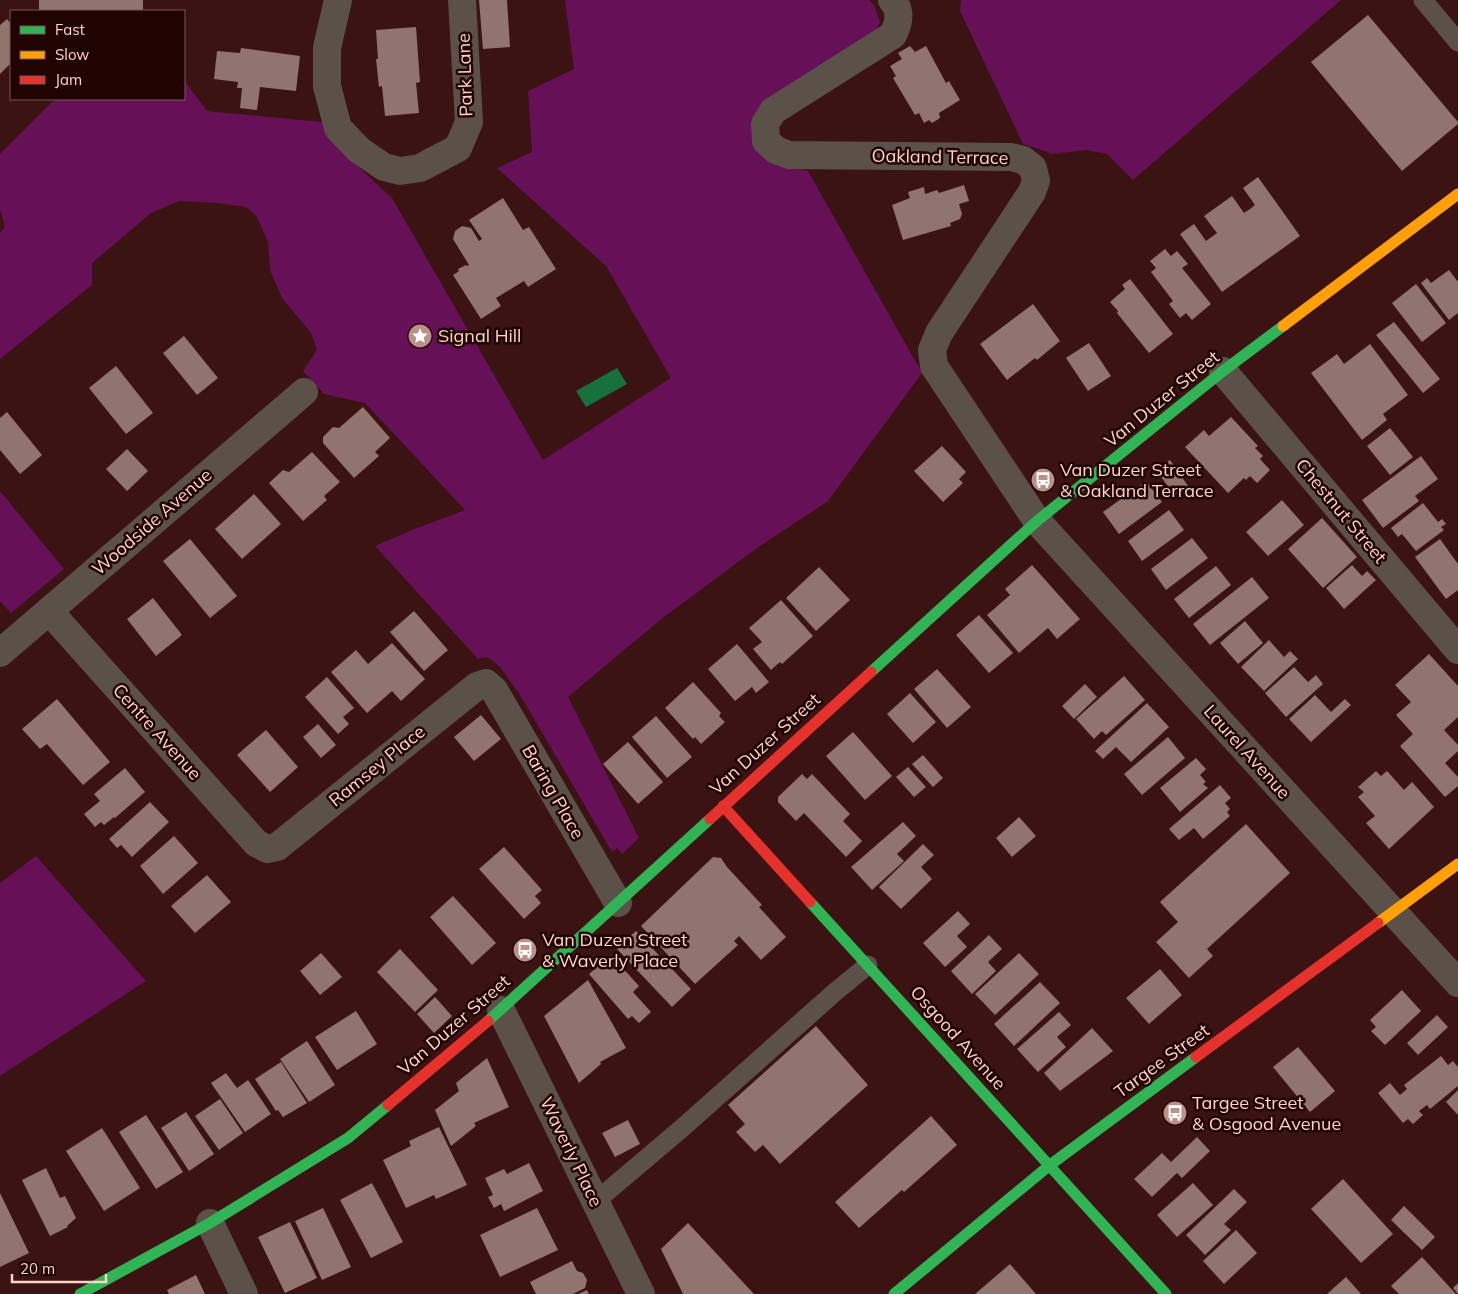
<svg xmlns="http://www.w3.org/2000/svg" width="1458" height="1294" viewBox="0 0 1458 1294" font-family="Mulish,sans-serif">
<style>
.green{fill:#661058}
.water{fill:#16713f}
.building{fill:#91746d}
.lines{fill:none;stroke-linecap:round;stroke-linejoin:round}
.lane{stroke:#5c5149;stroke-width:19}
.street{stroke:#5c5149;stroke-width:28}
.fast{stroke:#30b455;stroke-width:11}
.slow{stroke:#ff9f0a;stroke-width:11}
.jam{stroke:#e5322d;stroke-width:11}
.labels{text-anchor:middle;stroke-width:5;stroke-linejoin:round;paint-order:stroke}
.street-label{font-size:18px;fill:#ffd3c8;stroke:#200401}
.poi-label{font-size:18px;fill:#ffd3c8;stroke:#200401;text-anchor:start}
</style>
<rect width="100%" height="100%" fill="#3a1312"/>
<!-- green -->
<g class="green">
<polygon points="565,0 869,0 874,5 880,22 877,30 754,145 766,160 808,171 922,373 828,501 757,548 660,620 568,697 639,838 622,854 617,848 612,852 520,695 500,667 488,657 478,659 375,546 412,530 465,510 365,403 324,394 303,371 317,350 311,333 282,298 270,270 268,242 256,215 246,207 218,203 179,201 151,213 92,263 92,285 0,359 0,233 5,227 0,209 0,154 55,99 184,99 184,80 207,111 322,122 349,158 392,198 543,460 671,378 606,266 497,168 532,152 528,91 574,69"/>
<polygon points="961,0 1341,0 1133,180 1107,154 1086,150 1053,154 1023,144 960,11"/>
<polygon points="0,491 64,569 11,613 0,601"/>
<polygon points="36,856 146,981 0,1076 0,883"/>
</g>
<!-- water -->
<polygon class="water" points="617,368 627,384 586,407 576,391"/>
<!-- building -->
<g class="building">
<rect x="39" y="0" width="104" height="11"/>
<polygon points="479,0 507,0 510,47 483,49"/>
<polygon points="1368,15 1458,122 1458,124 1402,171 1311,62"/>
<polygon points="7,19 11,24 11,63 0,74 0,25"/>
<polygon points="416,27 420,82 416,83 419,113 385,116 382,86 379,87 376,59 378,59 376,30"/>
<polygon points="910,46 915,52 926,46 946,83 949,81 960,100 939,113 940,118 932,123 929,120 924,123 919,113 915,115 893,78 896,76 890,66 902,59 898,53"/>
<polygon points="241,48 300,56 296,91 260,87 257,110 240,108 242,88 237,88 238,82 214,79 217,51 240,53"/>
<polygon points="1258,177 1300,236 1222,292 1180,234 1194,224 1206,241 1217,233 1204,216 1232,196 1244,213 1250,209 1255,205 1243,188"/>
<polygon points="964,185 969,201 959,204 962,214 960,219 950,223 951,226 903,240 892,205 910,198 908,192 924,187 925,194 937,190 939,193"/>
<polygon points="503,198 523,230 529,227 556,269 528,287 524,281 496,298 501,306 481,319 453,275 459,271 458,269 466,265 467,266 469,265 453,239 455,231 462,226 471,228 479,241 482,239 469,220"/>
<polygon points="1165,249 1171,256 1177,251 1188,264 1182,268 1211,304 1192,320 1186,313 1180,318 1169,304 1173,301 1151,272 1156,268 1150,261"/>
<polygon points="1449,270 1458,282 1458,313 1449,320 1421,283 1427,278 1431,283"/>
<polygon points="1130,279 1173,334 1149,353 1117,313 1118,311 1110,302 1125,289 1122,285"/>
<polygon points="1416,284 1446,323 1422,342 1392,303"/>
<polygon points="1033,304 1060,341 1037,360 1035,358 1007,380 980,344"/>
<polygon points="1394,322 1440,379 1423,393 1376,335"/>
<polygon points="184,336 218,378 197,395 163,353"/>
<polygon points="1089,343 1111,376 1088,391 1066,358"/>
<polygon points="1370,344 1408,395 1383,414 1387,420 1362,440 1311,373 1337,354 1344,364"/>
<polygon points="116,366 153,413 126,434 89,388"/>
<polygon points="363,407 390,438 375,452 379,456 354,478 323,443 323,437 333,427 339,428"/>
<polygon points="7,412 42,455 20,474 0,450 0,418"/>
<polygon points="1231,417 1258,446 1255,448 1263,456 1260,459 1270,470 1257,483 1250,476 1246,480 1244,478 1228,493 1185,447 1204,430 1209,436"/>
<polygon points="1390,428 1413,457 1390,475 1367,446"/>
<polygon points="942,446 966,472 959,479 963,483 943,502 914,471"/>
<polygon points="127,449 148,471 127,491 106,469"/>
<polygon points="312,452 340,482 324,496 327,500 303,521 269,483 283,470 289,472"/>
<polygon points="1421,456 1438,479 1415,496 1419,501 1383,528 1362,500"/>
<polygon points="1170,460 1188,486 1175,496 1156,470"/>
<polygon points="1146,481 1162,502 1119,534 1103,512"/>
<polygon points="254,494 281,524 242,559 215,529"/>
<polygon points="1282,500 1304,525 1268,556 1246,532"/>
<polygon points="1423,503 1438,522 1442,519 1446,524 1441,527 1444,530 1416,551 1402,534 1398,537 1391,528"/>
<polygon points="1169,510 1184,530 1142,561 1128,541"/>
<polygon points="1322,518 1357,557 1323,588 1288,549"/>
<polygon points="1192,538 1208,558 1166,590 1151,569"/>
<polygon points="190,539 237,596 210,618 163,561"/>
<polygon points="1440,539 1458,564 1458,590 1446,599 1415,557"/>
<polygon points="1032,565 1080,619 1057,639 1048,628 1019,653 987,615 1010,595 1005,589"/>
<polygon points="1352,565 1362,576 1367,571 1376,580 1344,609 1326,588"/>
<polygon points="1216,566 1231,585 1189,618 1174,599"/>
<polygon points="819,567 850,600 816,631 786,598"/>
<polygon points="1252,577 1269,598 1210,645 1193,624"/>
<polygon points="153,598 182,635 156,656 127,619"/>
<polygon points="781,600 813,636 782,664 780,662 771,670 753,649 762,642 749,628"/>
<polygon points="414,611 448,650 424,671 390,632"/>
<polygon points="979,615 1013,653 989,673 956,635"/>
<polygon points="1245,621 1263,643 1238,664 1220,643"/>
<polygon points="1269,640 1284,657 1290,651 1298,659 1264,691 1241,667"/>
<polygon points="392,643 425,679 401,701 392,691 367,713 331,672 356,650 368,664"/>
<polygon points="737,644 769,682 756,693 752,687 735,701 708,669"/>
<polygon points="1429,654 1458,686 1458,717 1444,730 1458,745 1458,751 1445,763 1458,777 1458,786 1445,797 1400,746 1413,734 1396,715 1411,702 1395,685"/>
<polygon points="1294,667 1308,682 1316,675 1323,684 1286,717 1265,693"/>
<polygon points="937,669 971,707 947,728 914,689"/>
<polygon points="1124,676 1145,700 1106,735 1102,731 1094,739 1076,719"/>
<polygon points="327,677 354,708 343,717 349,724 338,734 305,697"/>
<polygon points="693,682 721,713 719,716 725,722 701,744 695,737 693,739 665,708"/>
<polygon points="1085,684 1097,697 1074,719 1062,706"/>
<polygon points="910,693 936,722 913,743 887,714"/>
<polygon points="1315,695 1331,712 1345,699 1351,705 1311,742 1289,719"/>
<polygon points="57,699 110,762 83,785 47,744 40,749 22,729"/>
<polygon points="1147,703 1169,727 1131,762 1116,747 1103,759 1095,751"/>
<polygon points="481,715 501,739 474,761 454,737"/>
<polygon points="656,716 692,757 667,778 632,737"/>
<polygon points="318,724 336,745 321,758 303,737"/>
<polygon points="266,730 298,767 270,792 237,755"/>
<polygon points="853,732 892,776 865,800 826,756"/>
<polygon points="1168,737 1185,758 1142,795 1124,774"/>
<polygon points="628,742 663,782 638,804 603,764"/>
<polygon points="923,755 943,778 933,787 912,764"/>
<polygon points="1196,758 1206,769 1200,775 1206,782 1203,784 1208,788 1180,812 1160,788"/>
<polygon points="908,767 926,787 914,797 896,777"/>
<polygon points="125,768 145,792 115,818 114,817 104,825 101,822 95,827 84,814 100,801 94,794"/>
<polygon points="1376,771 1381,776 1387,771 1404,790 1412,782 1434,807 1389,849 1366,823 1375,816 1358,797 1364,792 1358,787"/>
<polygon points="802,774 807,779 812,774 850,814 843,821 862,841 846,857 804,813 796,821 778,802 778,797"/>
<polygon points="1220,785 1231,798 1225,803 1230,809 1227,812 1230,816 1203,839 1194,828 1179,840 1169,829"/>
<polygon points="150,802 169,822 132,857 121,845 117,848 109,839"/>
<polygon points="1019,817 1036,836 1012,857 996,838"/>
<polygon points="903,822 916,836 897,854 904,861 872,890 851,867"/>
<polygon points="1246,824 1290,873 1207,949 1213,956 1189,978 1156,942 1178,922 1160,902"/>
<polygon points="174,836 198,863 163,894 140,866"/>
<polygon points="923,844 934,855 921,867 932,879 901,909 879,887"/>
<polygon points="504,847 542,890 535,896 541,903 524,919 479,869"/>
<polygon points="713,857 721,858 727,867 762,905 759,907 786,937 761,960 739,936 734,941 738,945 695,984 641,926"/>
<polygon points="207,875 231,902 195,933 171,906"/>
<polygon points="453,896 496,943 472,965 430,917"/>
<polygon points="958,911 970,924 957,936 967,947 945,967 923,943"/>
<polygon points="636,931 691,989 672,1007 617,949 623,940 628,938"/>
<polygon points="989,935 1002,949 988,962 996,971 972,994 951,971"/>
<polygon points="400,949 438,990 415,1012 377,972"/>
<polygon points="321,953 342,977 320,995 300,971"/>
<polygon points="1019,953 1039,974 995,1015 975,994"/>
<polygon points="611,955 639,986 633,992 651,1012 639,1023 632,1016 628,1019 589,974"/>
<polygon points="1160,969 1182,995 1149,1024 1126,998"/>
<polygon points="588,980 626,1048 600,1062 601,1064 579,1083 544,1016"/>
<polygon points="1040,982 1060,1003 1014,1046 994,1024"/>
<polygon points="1402,990 1421,1011 1385,1045 1371,1031 1376,1027 1370,1020"/>
<polygon points="435,997 452,1016 434,1033 417,1014"/>
<polygon points="356,1011 377,1044 337,1070 315,1037"/>
<polygon points="1059,1012 1071,1025 1057,1037 1066,1047 1038,1072 1017,1049"/>
<polygon points="1437,1015 1448,1027 1418,1055 1407,1043"/>
<polygon points="816,1026 868,1085 780,1164 763,1145 755,1152 736,1132 745,1124 728,1105"/>
<polygon points="1092,1028 1113,1051 1060,1091 1044,1073"/>
<polygon points="307,1041 335,1085 309,1102 280,1059"/>
<polygon points="1298,1047 1335,1091 1310,1112 1273,1067"/>
<polygon points="1441,1056 1448,1065 1453,1061 1458,1067 1458,1086 1430,1109 1427,1105 1419,1111 1423,1115 1413,1124 1408,1119 1403,1123 1378,1093 1390,1083 1400,1095 1407,1089 1404,1085"/>
<polygon points="487,1058 509,1107 474,1123 476,1126 451,1146 435,1110 459,1091 456,1083"/>
<polygon points="281,1062 307,1103 283,1117 278,1110 276,1111 255,1079"/>
<polygon points="226,1073 237,1088 248,1080 271,1114 245,1132 211,1083"/>
<polygon points="1458,1090 1458,1115 1446,1102"/>
<polygon points="220,1099 243,1133 219,1150 195,1116"/>
<polygon points="186,1112 214,1154 189,1171 161,1128"/>
<polygon points="146,1115 183,1172 156,1189 119,1132"/>
<polygon points="931,1116 957,1145 904,1192 902,1190 859,1228 835,1202"/>
<polygon points="628,1120 640,1144 615,1157 602,1133"/>
<polygon points="439,1127 467,1185 436,1199 434,1195 406,1208 383,1160 411,1146 409,1141"/>
<polygon points="102,1128 140,1188 104,1211 66,1151"/>
<polygon points="1197,1137 1210,1151 1182,1178 1177,1173 1152,1197 1134,1179 1162,1153 1171,1162"/>
<polygon points="529,1163 543,1191 504,1211 501,1204 494,1208 488,1197 493,1195 485,1178 504,1169 507,1174"/>
<polygon points="46,1168 60,1198 65,1196 76,1218 67,1226 68,1227 50,1236 22,1180"/>
<polygon points="1343,1179 1393,1234 1361,1263 1311,1209"/>
<polygon points="372,1183 403,1242 371,1258 340,1200"/>
<polygon points="1193,1183 1213,1205 1177,1237 1157,1215"/>
<polygon points="1234,1189 1247,1202 1224,1224 1231,1230 1205,1255 1186,1235"/>
<polygon points="0,1193 29,1253 0,1267"/>
<polygon points="1404,1206 1435,1237 1422,1250 1391,1220"/>
<polygon points="323,1208 351,1267 322,1280 295,1221"/>
<polygon points="537,1208 558,1250 500,1277 480,1235"/>
<polygon points="290,1222 317,1278 285,1293 258,1237"/>
<polygon points="688,1223 754,1294 683,1294 661,1249"/>
<polygon points="1236,1230 1257,1253 1224,1284 1203,1261"/>
<polygon points="1422,1257 1456,1294 1399,1294 1391,1286"/>
<polygon points="572,1261 577,1271 583,1273 587,1280 585,1288 573,1294 536,1294 530,1282"/>
<polygon points="1010,1264 1036,1294 975,1294"/>
<polygon points="196,1275 205,1294 169,1294 167,1290"/>
<polygon points="1346,1277 1361,1294 1327,1294"/>
<polygon points="1458,1283 1458,1294 1453,1288"/>
<polygon points="587,1290 589,1294 578,1294"/>
</g>
<g class="lines">
<!-- lane -->
<g class="lane">
<polyline points="1423,0 1458,42"/>
<polyline points="596,1201 681,1129 835,992 868,965"/>
</g>
<!-- street -->
<g class="street">
<polyline points="338,0 327,48 327,86 338,128 359,150 384,167 400,171 420,168 458,148 469,122 462,0"/>
<path d="M892,0c10,11 7,23 1,35l-120,76 -8,13 1,17 10,9 13,5 222,2 12,3 10,8 3,13 -4,11 -93,141 -7,17 2,16 103,155 421,462"/>
<polyline points="1223,371 1458,650"/>
<polyline points="49,611 256,843 267,849 277,847 477,686 486,683 494,690 618,903"/>
<polyline points="0,653 304,392"/>
<polyline points="501,1010 641,1294"/>
<polyline points="210,1223 244,1294"/>
</g>
<!-- fast -->
<g class="fast">
<polyline points="871,672 1037,521 1223,371 1283,326"/>
<polyline points="810,902 1166,1294"/>
<polyline points="488,1021 710,819"/>
<polyline points="80,1294 210,1223 348,1138 388,1105"/>
<polyline points="894,1294 1050,1165 1196,1057"/>
</g>
<!-- slow -->
<g class="slow">
<polyline points="1283,326 1458,194"/>
<polyline points="1378,923 1458,864"/>
</g>
<!-- jam -->
<g class="jam">
<polyline points="723,806 810,902"/>
<polyline points="710,819 871,672"/>
<polyline points="1196,1057 1378,923"/>
<polyline points="388,1105 488,1021"/>
</g>
</g>
<!-- icons -->
<defs>
<symbol id="sight-disc" viewBox="-11 -11 22 22"><circle r="9.5" fill="#ba9088" stroke="#200401"/><path d="M0-6L1.8-2.2L6-1.7L2.9 1.2L3.7 5.4L0 3.3L-3.7 5.4L-2.9 1.2L-6-1.7L-1.8-2.2Z" fill="#fff"/></symbol>
<symbol id="bus-disc" viewBox="-11 -11 22 22"><circle r="9.5" fill="#ba9088" stroke="#200401"/><path d="M-5-6H5V4H4V6H2V4H-2V6H-4V4H-5ZM-3.5-4V0h7V-4ZM-3.5 1.2v1.5H-2V1.2ZM2 1.2v1.5H3.5V1.2Z" fill="#fff"/></symbol>
</defs>
<g fill-rule="evenodd">
<use href="#sight-disc" x="406" y="322" width="28" height="28"/>
<use href="#bus-disc" x="1029" y="466" width="28" height="28"/>
<use href="#bus-disc" x="511" y="936" width="28" height="28"/>
<use href="#bus-disc" x="1161" y="1099" width="28" height="28"/>
</g>
<g class="labels">
<!-- street labels -->
<g class="street-label">
<text transform="translate(465 75) rotate(-92)" y="6">Park Lane</text>
<text transform="translate(940 157) rotate(1)" y="6">Oakland Terrace</text>
<text transform="translate(1162 399) rotate(-39)" y="6">Van Duzer Street</text>
<text transform="translate(1341 511) rotate(50)" y="6">Chestnut Street</text>
<text transform="translate(152 522) rotate(-41)" y="6">Woodside Avenue</text>
<text transform="translate(157 732) rotate(48)" y="6">Centre Avenue</text>
<text transform="translate(765 744) rotate(-42)" y="6">Van Duzer Street</text>
<text transform="translate(1247 752) rotate(48)" y="6">Laurel Avenue</text>
<text transform="translate(377 766) rotate(-39)" y="6">Ramsey Place</text>
<text transform="translate(553 792) rotate(60)" y="6">Baring Place</text>
<text transform="translate(454 1025) rotate(-41)" y="6">Van Duzer Street</text>
<text transform="translate(958 1038) rotate(48)" y="6">Osgood Avenue</text>
<text transform="translate(1162 1061) rotate(-36)" y="6">Targee Street</text>
<text transform="translate(571 1152) rotate(64)" y="6">Waverly Place</text>
</g>
<!-- poi labels -->
<g class="poi-label">
<text x="438" y="342">Signal Hill</text>
<text x="1060" y="476">Van Duzer Street<tspan x="1060" dy="21">&amp; Oakland Terrace</tspan></text>
<text x="542" y="946">Van Duzen Street<tspan x="542" dy="21">&amp; Waverly Place</tspan></text>
<text x="1192" y="1109">Targee Street<tspan x="1192" dy="21">&amp; Osgood Avenue</tspan></text>
</g>
</g>
<!-- legend -->
<rect x="10" y="10" width="175" height="90" fill="#200401" stroke="#795751"/>
<rect x="20" y="26" width="25" height="8" fill="#30b455" stroke="#795751"/>
<text x="55" y="35" font-size="15" fill="#ffd3c8">Fast</text>
<rect x="20" y="51" width="25" height="8" fill="#ff9f0a" stroke="#795751"/>
<text x="55" y="60" font-size="15" fill="#ffd3c8">Slow</text>
<rect x="20" y="76" width="25" height="8" fill="#e5322d" stroke="#795751"/>
<text x="55" y="85" font-size="15" fill="#ffd3c8">Jam</text>
<!-- scale -->
<path d="M12 1274v8h94v-8" fill="none" stroke="#ffd3c8" stroke-width="2.5"/>
<text x="20" y="1274" font-size="15" fill="#ffd3c8" stroke="#200401" stroke-width="4" paint-order="stroke">20 m</text>
</svg>
